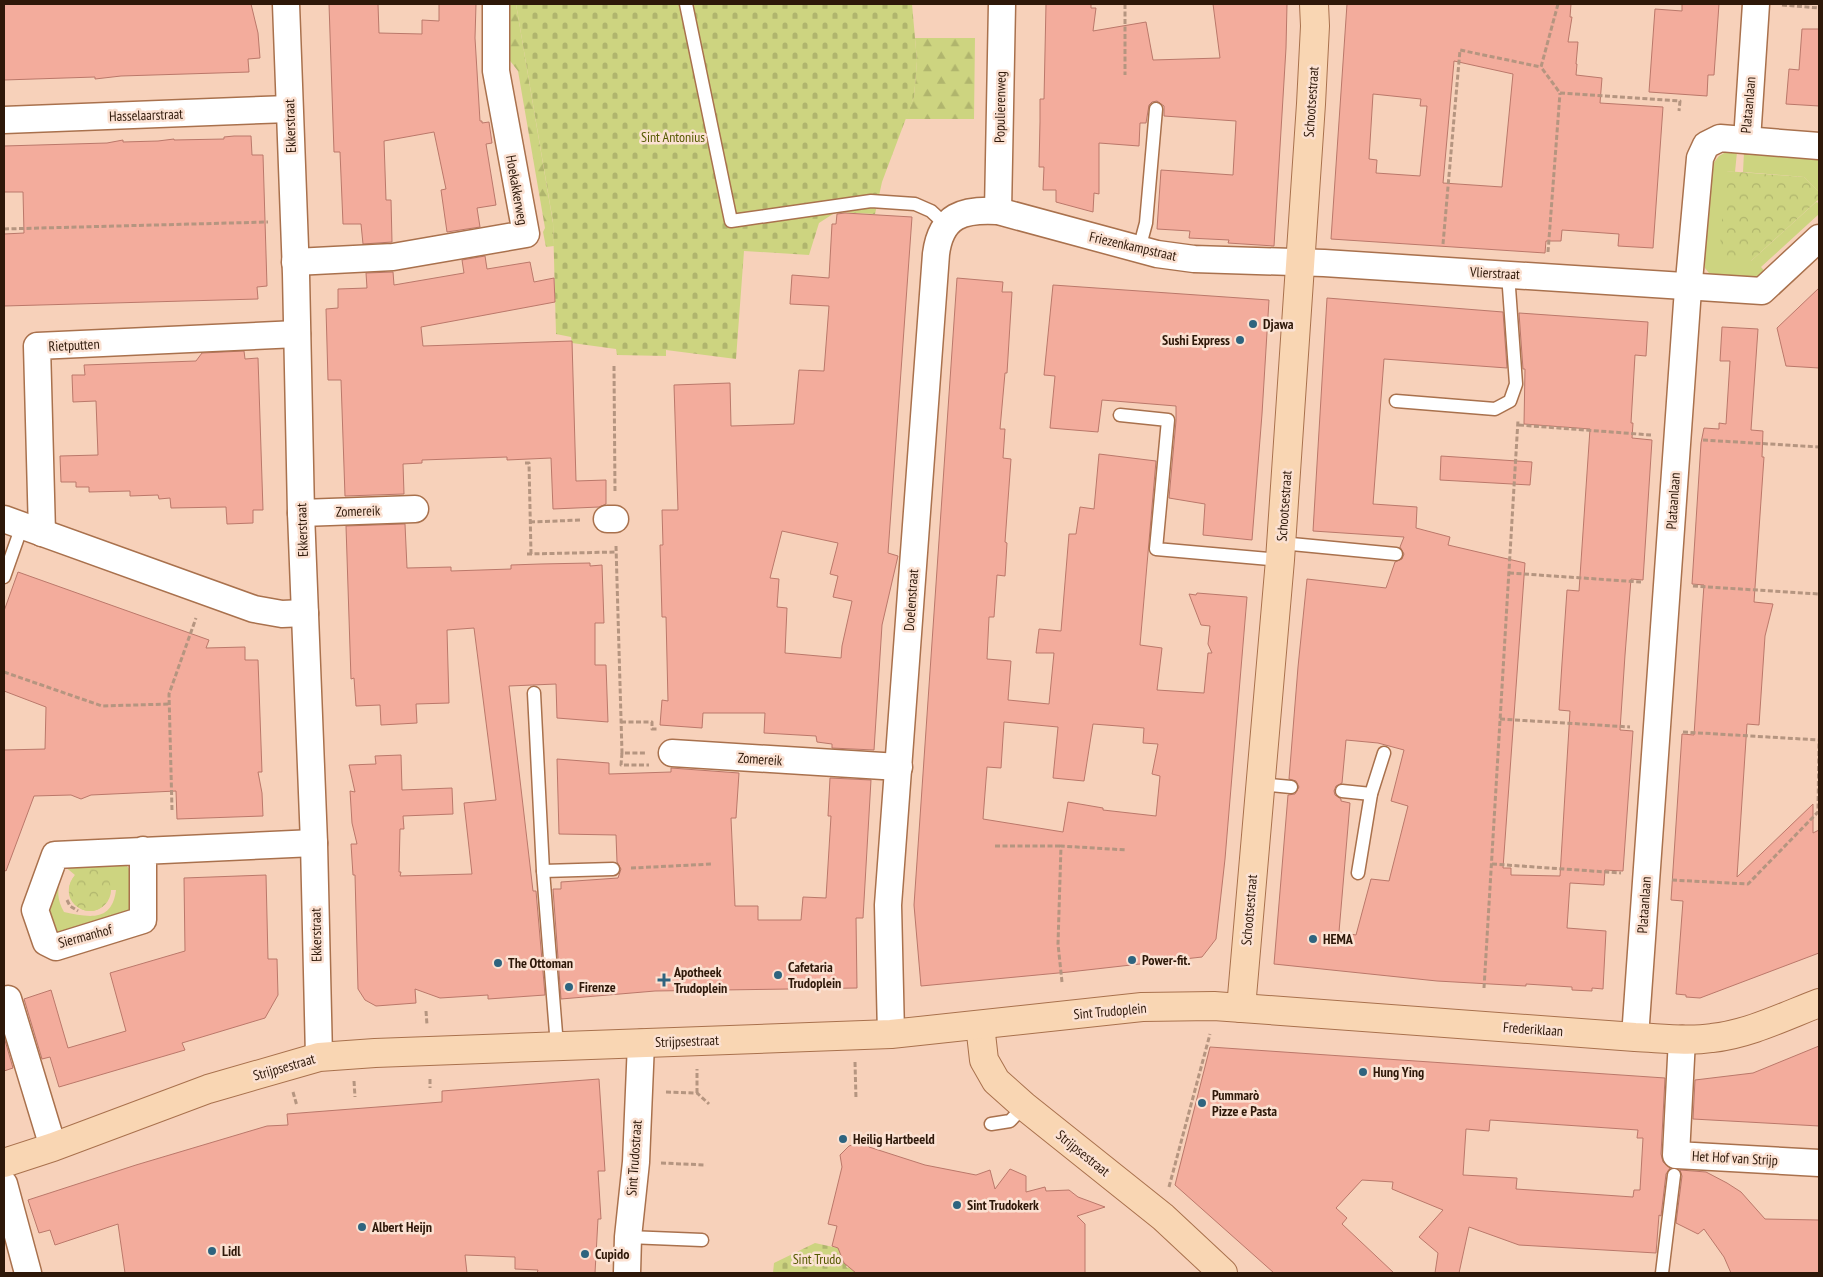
<svg xmlns="http://www.w3.org/2000/svg" width="1823" height="1277" viewBox="0 0 1823 1277" font-family="'PT Sans Narrow',sans-serif">
<style>
.grass{fill:#cdd480}
.forest{fill:url(#forest-firs)}
.cemetery{fill:url(#cemetery-stones)}
.park{fill:url(#park-crowns)}
.building{fill:#f3ac9c;stroke:#bb786a;fill-rule:evenodd}
.lines{fill:none;stroke-linecap:round;stroke-linejoin:round}
.lane-casing{stroke:#a9714d;stroke-width:15}
.street-casing{stroke:#a9714d;stroke-width:29}
.secondary-casing{stroke:#a9714d;stroke-width:30}
.path{stroke:#b59580;stroke-width:3;stroke-dasharray:5 2.5;stroke-linecap:butt}
.lane{stroke:#fff;stroke-width:12}
.street{stroke:#fff;stroke-width:26}
.secondary{stroke:#f9d6b3;stroke-width:28}
.poi-dot{fill:#2e647f;stroke:#fbe1d2;stroke-width:2}
.labels{text-anchor:middle;stroke-width:5;stroke-linejoin:round;paint-order:stroke}
.street-label{font-size:14px;fill:#2e1809;stroke:#fbe1d2}
.park-label{font-size:14px;fill:#555900;stroke:#fbe1d2}
.poi-label{font-size:14px;font-weight:bold;fill:#2e1809;stroke:#fbe1d2;text-anchor:start}
</style>
<defs>
<pattern id="forest-firs" width="22" height="20" patternUnits="userSpaceOnUse" patternTransform="scale(1.25)"><rect width="22" height="20" fill="#cdd480"/><path d="M5 1l3.5 6h-7zM16 11l3.5 6h-7z" fill="#b0b56d"/></pattern>
<pattern id="cemetery-stones" width="16" height="16" patternUnits="userSpaceOnUse" patternTransform="scale(1.25)"><rect width="16" height="16" fill="#cdd480"/><path d="M2 7V4a2 2 0 0 1 4 0v3zM10 15v-3a2 2 0 0 1 4 0v3z" fill="#b0b56d"/></pattern>
<pattern id="park-crowns" width="20" height="18" patternUnits="userSpaceOnUse" patternTransform="scale(1.25)"><rect width="20" height="18" fill="#cdd480"/><path d="M2 6a3 3 0 1 1 6 0M12 15a3 3 0 1 1 6 0" fill="none" stroke="#b0b56d"/></pattern>
</defs>
<rect width="100%" height="100%" fill="#f7d1ba"/>
<!-- grass -->
<g class="grass">
<polygon points="1726,152 1737,152 1735,172 1727,171 1751,261 1816,202 1819,203 1819,214 1761,267 1768,275 1764,279 1712,277 1705,268 1704,260 1712,165 1719,156"/>
<polygon points="1744,152 1819,157 1819,192 1804,177 1743,172"/>
<path d="M63,865h63l4,5 1,41 -71,23 -5,-2 -9,-22 12,-35 3,2c-4,13 -4,23 3,35 24,5 48,11 52,-22h-5c-7,40 -60,16 -36,-15z"/>
</g>
<!-- forest -->
<g class="forest">
<polygon points="508,4 516,4 553,223 554,246 546,247 543,232 545,228 518,71 507,57"/>
<polygon points="915,38 975,38 974,119 905,119 914,97 917,61"/>
</g>
<!-- cemetery -->
<g class="cemetery">
<polygon points="516,4 912,4 917,61 914,97 882,182 875,214 836,212 819,223 809,255 744,251 736,359 666,350 666,356 617,355 616,349 572,343 571,337 556,334 553,222"/>
<polygon points="815,1243 851,1251 848,1265 846,1266 847,1268 849,1267 856,1273 773,1273 774,1263"/>
</g>
<!-- park -->
<g class="park">
<polygon points="1726,171 1804,177 1819,192 1819,199 1751,261 1719,259"/>
<circle cx="90" cy="890" r="21"/>
</g>
<!-- building -->
<g class="building">
<polygon points="4,4 251,4 258,33 260,58 248,59 249,72 121,76 95,79 95,77 4,80"/>
<polygon points="329,4 378,4 379,33 422,34 422,20 439,21 439,4 476,4 475,38 480,121 482,121 482,123 489,122 492,143 486,144 496,205 477,208 480,227 447,232 441,190 446,189 434,132 384,141 386,200 391,200 392,242 363,244 361,224 343,224 340,152 334,152"/>
<polygon points="1046,4 1091,4 1091,8 1096,8 1093,31 1146,22 1153,60 1220,58 1213,4 1287,4 1286,48 1274,246 1228,243 1229,240 1189,238 1190,231 1157,229 1161,170 1233,175 1236,121 1164,116 1164,106 1157,101 1152,102 1149,105 1146,123 1140,123 1139,146 1099,143 1099,194 1094,193 1093,212 1056,202 1056,190 1043,190 1044,167 1039,167 1040,122 1040,99 1044,99"/>
<path d="M1347,4h224l-1,13h2l-4,25h10l-2,22h1l-1,11 26,3 -2,25 63,4 -10,141 -35,-2 1,-12 -57,-4 -1,11h-15l-1,12 -214,-14zM1454,61l59,13 -11,113 -59,-4zM1373,94l48,5 -1,7h7l-7,70 -44,-3 1,-13 -8,-1z"/>
<polygon points="1682,4 1719,4 1714,75 1708,75 1707,96 1649,92 1655,9 1682,11"/>
<polygon points="1802,29 1819,29 1819,106 1786,104 1789,69 1799,70"/>
<polygon points="234,136 251,136 252,155 263,155 267,286 257,287 258,299 4,306 4,234 24,233 23,192 4,192 4,146 107,143 123,140 123,142 158,141 174,139 174,140 224,139 224,137"/>
<path d="M845,213l67,4 -24,336 10,3 -16,69 -8,125 -42,-2v-4l-15,-2 -1,-6 -52,-3 1,-20h-62l-1,15 -42,-3 2,-25 6,1 -2,-84h-4l-2,-72h3l-1,-35h16l-4,-125 56,-2 1,43 63,-2 5,-54 25,1 5,-65 -39,-2 2,-29 37,3 3,-54h4l1,-10zM782,531l56,12 -8,31 8,2 -5,21 19,4 -10,45 -1,12 -56,-5 2,-45 -10,-1 2,-28 -9,-1z"/>
<polygon points="485,256 487,269 530,262 534,282 554,278 555,302 421,327 423,346 572,341 576,481 606,480 606,504 599,507 553,509 551,458 507,460 507,457 422,460 422,463 403,464 404,494 345,496 341,380 328,380 326,309 338,308 338,289 367,288 366,273 393,272 394,285 464,273 462,260"/>
<path d="M957,278l46,4 -1,10h10l-5,81h-2l-5,56h5l-2,29 8,1 -6,83 2,1 -2,33 -8,-1 -3,42h-5l-2,42 24,2 -3,39 41,4 5,-51h-18l3,-24 22,2 8,-97h7l4,-27 14,2 5,-55 57,7 -16,184 22,3 -5,42 47,3 4,-40h4l-4,-9 2,-18 -9,-1 -12,-31 7,1 1,-2 50,4 -22,262 -9,80 -14,18 -133,15 -148,14 -7,-81zM1004,722l54,5 -5,51 31,3 9,-57 51,4 -1,15 15,1 -6,30 8,2 -4,40 -53,-6v-2l-35,-6 -5,30 -80,-13 4,-52 14,1z"/>
<polygon points="1053,285 1269,300 1262,414 1252,540 1203,535 1205,504 1169,498 1176,421 1176,406 1102,400 1098,432 1050,428 1055,376 1044,375"/>
<polygon points="1819,288 1819,368 1786,366 1777,328"/>
<path d="M1327,298l176,14 4,56 -123,-9 -11,145 44,3 -1,21 34,9 -2,8 77,18 -22,305h8v7l49,1 10,-165 -11,-1 3,-47 5,-73 12,1 11,-162 -66,-5 1,-55h-2l-4,-56 129,9 -2,34 -11,-1 -4,68h2l-1,15 20,2 -9,140 -12,-1 -6,76 -5,75 13,1 -10,140 -18,-1 -1,15 -34,-2 -3,45 39,3 -3,58 -11,-1v3l-20,-1v-3l-46,-3v2l-89,-5 -163,-17 14,-169 7,-1 4,-7 -3,-6 -7,-2 9,-112 9,-88 79,9 9,-26 7,-3 2,-5 -4,-7 4,-10 -91,-6zM1346,740l32,3 26,7 -13,51 17,5 -19,75 -18,-2 -15,56 -17,-3 11,-129 -9,-2v-2l-6,-4 -1,-4 2,-5 6,-3z"/>
<polygon points="1722,327 1758,329 1751,430 1763,431 1762,457 1764,457 1754,602 1773,604 1765,636 1759,725 1747,724 1737,877 1813,804 1813,833 1819,830 1819,953 1700,998 1686,997 1686,995 1676,994 1683,901 1671,900 1682,734 1694,735 1702,613 1704,585 1692,584 1701,443 1704,428 1719,429 1719,423 1726,424 1730,361 1720,361"/>
<polygon points="244,351 245,359 258,358 263,510 253,510 253,523 227,524 226,507 171,508 170,498 159,499 158,495 130,496 130,491 89,492 89,487 76,487 76,482 61,482 60,456 98,455 96,401 73,402 72,375 85,375 84,365 196,361 202,353"/>
<polygon points="1441,456 1532,462 1530,485 1440,480"/>
<polygon points="405,524 407,568 451,567 451,571 511,569 511,565 540,564 590,563 590,566 602,565 604,623 595,623 595,665 606,665 608,722 557,718 556,684 509,686 533,891 536,891 545,995 488,999 488,995 440,998 415,989 416,1003 376,1006 365,1000 358,989 355,875 353,875 351,844 357,844 352,823 350,791 355,792 349,765 376,764 375,756 401,755 402,790 452,788 453,814 403,816 404,829 400,829 399,872 401,872 400,876 472,874 464,803 496,800 474,628 447,630 449,703 416,704 417,723 381,725 380,705 356,706 354,678 351,679 346,526"/>
<polygon points="18,572 209,640 206,648 245,647 245,660 258,660 262,772 258,772 262,793 263,816 177,819 176,791 91,795 81,799 71,795 34,796 6,871 4,870 4,750 45,749 46,707 4,691 4,611"/>
<polygon points="557,759 609,763 609,774 671,772 671,768 739,773 736,818 731,818 735,906 758,906 758,920 801,920 803,897 826,898 831,816 828,816 830,778 871,780 863,918 856,918 857,988 655,991 561,999 553,889 561,889 561,882 618,878 621,869 617,862 616,835 559,834"/>
<polygon points="266,875 268,959 277,959 278,995 265,1018 182,1043 185,1050 59,1087 50,1057 42,1059 24,999 51,990 68,1048 126,1031 110,973 185,951 184,878"/>
<polygon points="4,1037 13,1068 4,1071"/>
<polygon points="1819,1046 1819,1126 1693,1119 1695,1080 1753,1073"/>
<path d="M1210,1047l455,31 -4,76 2,8 7,6 -4,6 -5,42 -2,-1 -3,38 -137,-8 -50,-18 -10,46h-24l3,-20 -19,-16 24,-27 -51,-21 1,-7 -31,-2 -26,28 11,10 -5,6 52,49h-120l-99,-88zM1490,1120l148,10 -1,8h6l-3,52h-6l-1,7 -117,-8 1,-11 -54,-3 3,-46 23,2z"/>
<polygon points="599,1079 605,1171 598,1171 601,1219 598,1219 595,1273 537,1273 538,1270 515,1269 515,1257 465,1255 467,1273 125,1273 118,1224 55,1245 50,1230 39,1233 28,1200 136,1165 267,1126 288,1125 287,1114 442,1102 442,1091"/>
<polygon points="863,1141 869,1147 925,1165 976,1175 990,1170 995,1189 1010,1169 1026,1176 1026,1192 1045,1187 1046,1191 1069,1190 1078,1197 1105,1207 1077,1216 1085,1224 1085,1273 856,1273 844,1263 838,1248 832,1246 837,1226 828,1224 842,1167 840,1155 849,1146"/>
<polygon points="1680,1170 1706,1172 1727,1183 1741,1192 1765,1219 1819,1220 1819,1273 1731,1273 1724,1257 1704,1229 1698,1234 1676,1223 1682,1176"/>
</g>
<g class="lines">
<defs>
<g id="lane">
<polyline points="686,4 731,221 871,201 915,204 931,211 946,225"/>
<polyline points="1139,249 1146,223 1156,109"/>
<polyline points="1396,401 1495,409 1510,401 1516,384 1508,274"/>
<polyline points="1120,415 1168,420 1156,549 1280,560"/>
<polyline points="1281,543 1396,554"/>
<polyline points="4,577 22,526"/>
<polyline points="534,693 543,871 557,1046"/>
<polyline points="1260,784 1291,787"/>
<polyline points="1342,791 1371,794"/>
<polyline points="543,871 613,869"/>
<polyline points="1358,873 1371,794 1384,753"/>
<polyline points="991,1124 1010,1121 1024,1106"/>
<polyline points="628,1237 702,1240"/>
<polyline points="1662,1273 1674,1175"/>
</g>
<g id="street">
<polyline points="286,4 296,274 301,513 314,843 319,1057"/>
<polyline points="4,120 289,109"/>
<polyline points="1747,140 1756,4"/>
<polyline points="998,211 1002,4"/>
<polyline points="295,262 393,257 526,234 496,71 496,4"/>
<polyline points="301,513 415,509"/>
<polyline points="4,519 254,609 282,614 305,613"/>
<polyline points="607,519 615,519"/>
<polyline points="42,533 37,346 297,334"/>
<polyline points="672,753 899,767"/>
<polyline points="143,850 143,920 56,947 46,942 35,910 55,855 314,843"/>
<polyline points="8,999 53,1147"/>
<path d="M891,1034l-3,-129 48,-651c5,-39 27,-45 62,-43l159,43 37,5 130,4 438,28 57,-53"/>
<polyline points="1635,1037 1687,303 1700,158 1706,145 1720,138 1819,146"/>
<polyline points="1682,1039 1676,1155 1819,1163"/>
<polyline points="4,1184 28,1273"/>
<polyline points="627,1273 628,1237 636,1162 641,1043"/>
</g>
<g id="secondary">
<polyline points="1241,1008 1280,560 1311,104 1315,26 1314,4"/>
<polyline points="980,1025 984,1060 996,1081 1024,1106 1163,1217 1223,1273"/>
<path d="M4,1163l49,-16 155,-58 111,-32 56,-4 516,-19 251,-27 72,-1 421,31c25,1 52,5 77,1 37,-4 73,-22 107,-35"/>
</g>
</defs>
<!-- lane casing -->
<use href="#lane" class="lane-casing"/>
<!-- street casing -->
<use href="#street" class="street-casing"/>
<!-- secondary casing -->
<use href="#secondary" class="secondary-casing"/>
<!-- path -->
<g class="path">
<polyline points="1125,4 1125,75"/>
<polyline points="1558,4 1541,67 1560,93 1680,101 1679,111"/>
<polyline points="1782,5 1819,8"/>
<polyline points="1818,200 1819,200"/>
<polyline points="4,229 268,222"/>
<polyline points="1443,244 1460,50 1541,67"/>
<polyline points="1548,252 1560,93"/>
<polyline points="614,366 615,493"/>
<polyline points="1519,425 1651,435"/>
<polyline points="1703,440 1819,447"/>
<polyline points="525,463 529,463 531,554"/>
<polyline points="530,522 582,520"/>
<polyline points="616,546 622,753 646,753"/>
<polyline points="527,554 616,552"/>
<polyline points="1509,573 1641,582"/>
<polyline points="1693,586 1819,594"/>
<polyline points="4,672 102,706 169,704"/>
<polyline points="1500,719 1630,727"/>
<polyline points="621,722 652,722 652,729 658,729"/>
<polyline points="1683,732 1819,740"/>
<polyline points="622,753 621,765 649,765"/>
<polyline points="172,810 169,694 196,618"/>
<polyline points="995,846 1061,846"/>
<polyline points="1492,864 1621,873"/>
<polyline points="631,868 713,864"/>
<polyline points="1672,880 1748,884 1818,812 1819,741"/>
<polyline points="67,900 70,906 78,911"/>
<polyline points="1062,982 1058,944 1061,846 1127,850"/>
<polyline points="1484,988 1518,420"/>
<polyline points="426,1011 427,1025"/>
<polyline points="855,1062 856,1099"/>
<polyline points="430,1079 430,1088"/>
<polyline points="354,1081 355,1097"/>
<polyline points="293,1092 297,1106"/>
<polyline points="666,1092 697,1093 709,1104"/>
<polyline points="697,1093 697,1069"/>
<polyline points="661,1163 706,1165"/>
<polyline points="1169,1187 1210,1034"/>
</g>
<!-- lane -->
<use href="#lane" class="lane"/>
<!-- street -->
<use href="#street" class="street"/>
<!-- secondary -->
<use href="#secondary" class="secondary"/>
</g>
<!-- markers -->
<g class="poi-dot">
<circle cx="1253" cy="324" r="5"/>
<circle cx="1240" cy="340" r="5"/>
<circle cx="1313" cy="939" r="5"/>
<circle cx="1132" cy="960" r="5"/>
<circle cx="498" cy="963" r="5"/>
<circle cx="778" cy="975" r="5"/>
<path d="M661.5 972.5h5v5h5v5h-5v5h-5v-5h-5v-5h5z"/>
<circle cx="569" cy="987" r="5"/>
<circle cx="1363" cy="1072" r="5"/>
<circle cx="1202" cy="1103" r="5"/>
<circle cx="843" cy="1139" r="5"/>
<circle cx="957" cy="1205" r="5"/>
<circle cx="362" cy="1227" r="5"/>
<circle cx="212" cy="1251" r="5"/>
<circle cx="585" cy="1254" r="5"/>
</g>
<g class="labels">
<!-- street labels -->
<g class="street-label">
<text transform="translate(1311 102) rotate(-86)" y="5">Schootsestraat</text>
<text transform="translate(1748 105) rotate(-85)" y="5">Plataanlaan</text>
<text transform="translate(1000 107) rotate(-89)" y="5">Populierenweg</text>
<text transform="translate(146 115) rotate(-2)" y="5">Hasselaarstraat</text>
<text transform="translate(290 126) rotate(-92)" y="5">Ekkerstraat</text>
<text transform="translate(517 190) rotate(80)" y="5">Hoekakkerweg</text>
<text transform="translate(1133 246) rotate(13)" y="5">Friezenkampstraat</text>
<text transform="translate(1495 273) rotate(3)" y="5">Vlierstraat</text>
<text transform="translate(74 345) rotate(-3)" y="5">Rietputten</text>
<text transform="translate(1673 501) rotate(-86)" y="5">Plataanlaan</text>
<text transform="translate(1284 506) rotate(-86)" y="5">Schootsestraat</text>
<text transform="translate(358 511) rotate(-2)" y="5">Zomereik</text>
<text transform="translate(302 530) rotate(-92)" y="5">Ekkerstraat</text>
<text transform="translate(911 600) rotate(-86)" y="5">Doelenstraat</text>
<text transform="translate(760 759) rotate(4)" y="5">Zomereik</text>
<text transform="translate(1644 905) rotate(-86)" y="5">Plataanlaan</text>
<text transform="translate(1249 910) rotate(-85)" y="5">Schootsestraat</text>
<text transform="translate(316 935) rotate(-91)" y="5">Ekkerstraat</text>
<text transform="translate(85 936) rotate(-15)" y="5">Siermanhof</text>
<text transform="translate(1110 1011) rotate(-5)" y="5">Sint Trudoplein</text>
<text transform="translate(1533 1029) rotate(4)" y="5">Frederiklaan</text>
<text transform="translate(687 1041) rotate(-2)" y="5">Strijpsestraat</text>
<text transform="translate(284 1067) rotate(-16)" y="5">Strijpsestraat</text>
<text transform="translate(1083 1153) rotate(39)" y="5">Strijpsestraat</text>
<text transform="translate(634 1158) rotate(-86)" y="5">Sint Trudostraat</text>
<text transform="translate(1735 1158) rotate(3)" y="5">Het Hof van Strijp</text>
</g>
<!-- park labels -->
<g class="park-label">
<text x="673" y="142">Sint Antonius</text>
<text x="817" y="1264">Sint Trudo</text>
</g>
<!-- poi labels -->
<g class="poi-label">
<text x="1263" y="329">Djawa</text>
<text x="1230" y="345" text-anchor="end">Sushi Express</text>
<text x="1323" y="944">HEMA</text>
<text x="1142" y="965">Power-fit.</text>
<text x="508" y="968">The Ottoman</text>
<text x="788" y="972">Cafetaria<tspan x="788" dy="16">Trudoplein</tspan></text>
<text x="674" y="977">Apotheek<tspan x="674" dy="16">Trudoplein</tspan></text>
<text x="579" y="992">Firenze</text>
<text x="1373" y="1077">Hung Ying</text>
<text x="1212" y="1100">Pummarò<tspan x="1212" dy="16">Pizze e Pasta</tspan></text>
<text x="853" y="1144">Heilig Hartbeeld</text>
<text x="967" y="1210">Sint Trudokerk</text>
<text x="372" y="1232">Albert Heijn</text>
<text x="222" y="1256">Lidl</text>
<text x="595" y="1259">Cupido</text>
</g>
</g>
<!-- border -->
<rect width="1823" height="1277" fill="none" stroke="#2e1809" stroke-width="10"/>
</svg>
